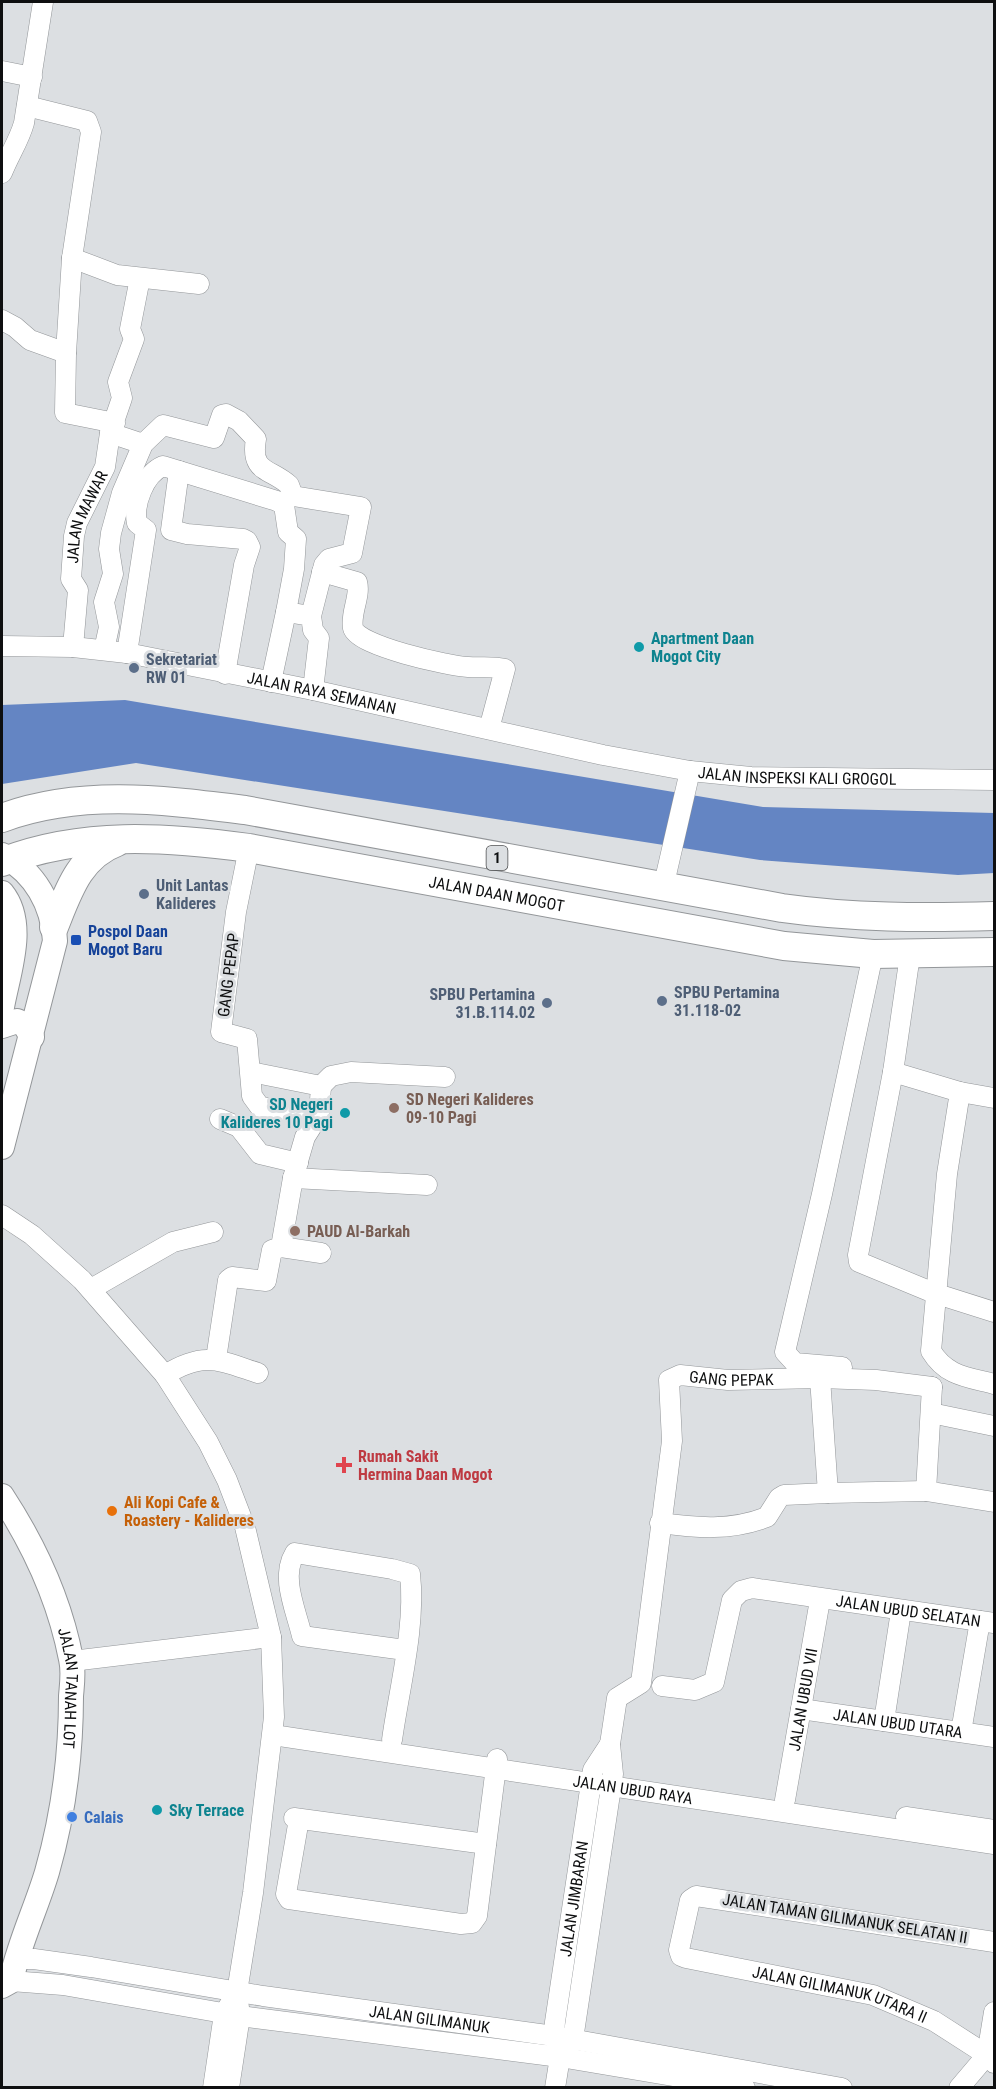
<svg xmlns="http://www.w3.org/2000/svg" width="996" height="2089" viewBox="0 0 996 2089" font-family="'Roboto Condensed',sans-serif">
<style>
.water{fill:#6485c3}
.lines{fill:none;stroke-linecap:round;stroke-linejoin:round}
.minor-casing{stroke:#939699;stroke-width:21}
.major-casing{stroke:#939699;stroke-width:26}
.highway-casing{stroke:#939699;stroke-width:30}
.minor{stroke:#fff;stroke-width:20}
.major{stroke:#fff;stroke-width:24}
.highway{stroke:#fff;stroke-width:28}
.culture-dot{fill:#0f9aa8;stroke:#dcdfe2;stroke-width:2}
.service-dot{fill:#5c6f8a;stroke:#dcdfe2;stroke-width:2}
.transit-dot{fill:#1a4fb4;stroke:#dcdfe2;stroke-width:2}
.education-dot{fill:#8d6e63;stroke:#dcdfe2;stroke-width:2}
.health-dot{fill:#e0444e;stroke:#dcdfe2;stroke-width:2}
.food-dot{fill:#e8710a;stroke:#dcdfe2;stroke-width:2}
.shop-dot{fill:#3f7fe0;stroke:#dcdfe2;stroke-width:2}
.labels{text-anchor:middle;stroke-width:6;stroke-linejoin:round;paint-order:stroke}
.shield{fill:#dcdfe2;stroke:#4c4d4f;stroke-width:1.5}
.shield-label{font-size:15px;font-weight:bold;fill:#0e0f10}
.street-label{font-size:16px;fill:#0e0f10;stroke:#dcdfe2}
.culture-label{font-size:16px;font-weight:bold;fill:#0d838f;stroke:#dcdfe2;text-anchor:start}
.service-label{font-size:16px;font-weight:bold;fill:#4e5e75;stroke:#dcdfe2;text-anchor:start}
.transit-label{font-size:16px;font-weight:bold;fill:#164399;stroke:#dcdfe2;text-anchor:start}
.education-label{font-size:16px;font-weight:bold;fill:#785e54;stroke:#dcdfe2;text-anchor:start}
.health-label{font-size:16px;font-weight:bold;fill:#be3a42;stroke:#dcdfe2;text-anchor:start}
.food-label{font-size:16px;font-weight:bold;fill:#c56008;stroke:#dcdfe2;text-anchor:start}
.shop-label{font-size:16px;font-weight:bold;fill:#366cbe;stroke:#dcdfe2;text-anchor:start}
</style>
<rect width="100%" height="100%" fill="#dcdfe2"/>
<!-- water -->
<polygon class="water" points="125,700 763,807 994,813 994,873 958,875 760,860 136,763 2,784 2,705"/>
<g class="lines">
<defs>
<g id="minor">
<polyline points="2,71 32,77"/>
<polyline points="27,106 87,121 91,132 72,258 66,353"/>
<path d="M2,173c7,-18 17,-32 22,-50l19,-121"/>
<polyline points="72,258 117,275 199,284"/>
<polyline points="2,320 15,327 30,340 66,353 65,413 115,423"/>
<polyline points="110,433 143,444"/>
<polyline points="179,471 171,530 187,534 243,539 247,541 250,547 244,565 225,674"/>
<path d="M322,572l35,10c4,14 -7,31 -4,46 4,18 96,38 115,39 12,1 25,-1 37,2l-16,60"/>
<path id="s1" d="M2,646l71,1 54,6 186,37 290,65 87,16 61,6 243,3"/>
<path id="s2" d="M73,647l5,-57 -7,-11 3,-43 3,-13 28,-56 5,-34 12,-35 -4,-16 16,-43 -4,-10 10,-51"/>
<path d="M104,650l5,-23 -5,-25 9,-28 -4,-25 2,-16 11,-40 21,-49 20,-19 51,13 8,-23 4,-1 13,7 17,18c-6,34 14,29 33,46l4,11 68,11 -9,46 -23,6 -5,6 -13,51"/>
<path d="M127,653l19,-123 -9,-7c-4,-18 7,-49 26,-57l114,35 7,4 4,27 8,7 -2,30 -8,43 25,4 2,14 6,8 -6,52"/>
<polyline points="271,682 286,612"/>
<polyline points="249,848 236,912 221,1032 247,1039 252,1096 260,1107 319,1115"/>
<polyline points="663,888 690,771"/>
<path d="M910,955l-17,117 67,20 -13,82 -16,177c15,25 36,26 63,33"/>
<polyline points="893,1072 858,1255 859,1262 934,1293 994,1312"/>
<polyline points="321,1086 331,1076 351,1072 445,1077"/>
<polyline points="960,1092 994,1098"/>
<polyline points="220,1119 239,1127 260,1154 298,1163"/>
<polyline points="293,1178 427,1185"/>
<polyline points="2,1215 32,1235 82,1280 165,1375 208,1442 227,1480 245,1527 271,1637 274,1717 253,1893 237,1992 240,2016 229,2088"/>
<polyline points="281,1247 321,1253"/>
<polyline points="91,1289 173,1242 213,1232"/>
<polyline points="216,1359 228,1280 232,1277 266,1281 272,1250 281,1247 293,1178 305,1137 319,1115 321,1086 251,1072"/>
<polyline points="842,1367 795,1363 785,1352 822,1194 873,954"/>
<path d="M165,1375c39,-24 53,-15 93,-2"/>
<polyline points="820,1378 828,1493 926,1491"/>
<polyline points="932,1387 926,1491 994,1502"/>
<polyline points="931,1413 994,1426"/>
<path d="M660,1523c37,5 71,8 107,-6l12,-19 5,-3 44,-2"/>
<polyline points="72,1661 271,1637"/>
<path id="s3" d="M662,1686l33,4 19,-8 18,-82 9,-9 11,-3 242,35"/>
<path id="s4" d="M801,1709l193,28"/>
<polyline points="884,1721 901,1611"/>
<polyline points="961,1732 980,1621"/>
<path id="s5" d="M273,1735l721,109"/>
<path d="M392,1740c7,-51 24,-114 18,-166l-18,-5 -97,-16c-15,24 1,57 7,83l103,14"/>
<path id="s6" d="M785,1800l35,-200"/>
<polyline points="906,1817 994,1830"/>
<polyline points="294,1818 486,1844"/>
<polyline points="299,1819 286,1894 289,1899 461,1924 472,1923 477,1916 497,1759"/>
<path id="s7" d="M994,1942l-298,-46 -6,4 -11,50 2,6 5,2 187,37 61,26 53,34 7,8"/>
<path id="s8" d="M16,1959h18l57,8 172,29 291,40 288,52"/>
<polyline points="11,1981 63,1985 240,2016 560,2057 745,2088"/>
<path id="s9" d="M560,2057l13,-18 2,-13 38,-252 -3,-30 7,-46 24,-15 31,-242 -3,-61 11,-5 48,5 92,-2 56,2 56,7"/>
<polyline points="213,2088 224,2014 230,2004"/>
<path id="s10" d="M555,2088l5,-31 -6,-21 1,-14 38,-252 17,-26"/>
<polyline points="959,2088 987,2055 994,2012"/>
</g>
<g id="major">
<path d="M2,855c33,17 51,50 53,86l-53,206"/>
<path d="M2,893c25,31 6,80 0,114"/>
<polyline points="2,1026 17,1021 24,1024 32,1037"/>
<path id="s11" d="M2,1496c32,49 58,106 69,163 3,12 1,25 0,37 0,58 -8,120 -24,176 -11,37 -28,71 -36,109l-9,5"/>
</g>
<g id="highway">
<path d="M2,818c79,-29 161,-18 243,-8l537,98c71,10 141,10 212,8"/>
<path id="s12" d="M2,862c80,-31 163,-25 247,-14l535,98 89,8 121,-2"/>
<path d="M54,927c14,-35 25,-71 63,-85"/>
</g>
</defs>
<!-- minor casing -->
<use href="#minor" class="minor-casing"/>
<!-- major casing -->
<use href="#major" class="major-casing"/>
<!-- highway casing -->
<use href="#highway" class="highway-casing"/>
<!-- minor -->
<use href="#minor" class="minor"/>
<!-- major -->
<use href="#major" class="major"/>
<!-- highway -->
<use href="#highway" class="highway"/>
</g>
<!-- markers -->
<g class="culture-dot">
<circle cx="639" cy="647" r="6"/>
<circle cx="345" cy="1113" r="6"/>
<circle cx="157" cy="1810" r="6"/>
</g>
<g class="service-dot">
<circle cx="134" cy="668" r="6"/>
<circle cx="144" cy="894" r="6"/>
<circle cx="662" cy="1001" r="6"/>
<circle cx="547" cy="1003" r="6"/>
</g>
<rect class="transit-dot" x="70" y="934" width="12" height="12" rx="3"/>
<g class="education-dot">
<circle cx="394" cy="1108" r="6"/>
<circle cx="295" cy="1231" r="6"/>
</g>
<path class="health-dot" d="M341 1456h6v6h6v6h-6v6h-6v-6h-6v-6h6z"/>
<circle class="food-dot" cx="112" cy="1511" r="6"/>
<circle class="shop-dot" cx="72" cy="1817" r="6"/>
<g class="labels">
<!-- shield labels -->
<rect class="shield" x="486.5" y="846" width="21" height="24" rx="4.5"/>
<g class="shield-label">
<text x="497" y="863">1</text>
</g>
<!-- street labels -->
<g class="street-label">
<text dy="6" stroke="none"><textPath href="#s2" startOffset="135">JALAN MAWAR</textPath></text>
<text dy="6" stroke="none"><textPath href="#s1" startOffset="324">JALAN RAYA SEMANAN</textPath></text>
<text dy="6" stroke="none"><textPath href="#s1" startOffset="808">JALAN INSPEKSI KALI GROGOL</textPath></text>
<text dy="6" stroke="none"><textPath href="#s12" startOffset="502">JALAN DAAN MOGOT</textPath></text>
<text transform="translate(228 975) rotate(-83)" y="6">GANG PEPAP</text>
<text dy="6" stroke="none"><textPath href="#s9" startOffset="764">GANG PEPAK</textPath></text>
<text dy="6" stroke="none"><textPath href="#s3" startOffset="320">JALAN UBUD SELATAN</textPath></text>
<text dy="6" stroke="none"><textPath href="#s11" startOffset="207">JALAN TANAH LOT</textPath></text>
<text dy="6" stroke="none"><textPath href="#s6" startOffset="102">JALAN UBUD VII</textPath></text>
<text dy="6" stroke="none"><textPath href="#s4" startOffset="98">JALAN UBUD UTARA</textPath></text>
<text dy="6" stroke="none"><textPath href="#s5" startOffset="364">JALAN UBUD RAYA</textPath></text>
<text dy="6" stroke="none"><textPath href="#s10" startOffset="192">JALAN JIMBARAN</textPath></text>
<text transform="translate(845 1918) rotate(9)" y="6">JALAN TAMAN GILIMANUK SELATAN II</text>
<text dy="6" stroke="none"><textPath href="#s7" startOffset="530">JALAN GILIMANUK UTARA II</textPath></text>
<text dy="6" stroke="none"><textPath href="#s8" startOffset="418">JALAN GILIMANUK</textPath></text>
</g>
<!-- culture labels -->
<g class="culture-label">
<text x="651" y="644">Apartment Daan<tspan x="651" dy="18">Mogot City</tspan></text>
<text x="333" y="1110" text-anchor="end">SD Negeri<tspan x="333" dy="18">Kalideres 10 Pagi</tspan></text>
<text x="169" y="1816">Sky Terrace</text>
</g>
<!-- service labels -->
<g class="service-label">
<text x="146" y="665">Sekretariat<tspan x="146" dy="18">RW 01</tspan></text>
<text x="156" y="891">Unit Lantas<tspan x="156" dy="18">Kalideres</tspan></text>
<text x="674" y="998">SPBU Pertamina<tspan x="674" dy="18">31.118-02</tspan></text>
<text x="535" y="1000" text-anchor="end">SPBU Pertamina<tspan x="535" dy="18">31.B.114.02</tspan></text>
</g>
<!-- transit labels -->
<g class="transit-label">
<text x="88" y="937">Pospol Daan<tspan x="88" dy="18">Mogot Baru</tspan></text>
</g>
<!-- education labels -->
<g class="education-label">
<text x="406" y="1105">SD Negeri Kalideres<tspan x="406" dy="18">09-10 Pagi</tspan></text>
<text x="307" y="1237">PAUD Al-Barkah</text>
</g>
<!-- health labels -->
<g class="health-label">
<text x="358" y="1462">Rumah Sakit<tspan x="358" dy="18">Hermina Daan Mogot</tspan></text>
</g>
<!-- food labels -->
<g class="food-label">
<text x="124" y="1508">Ali Kopi Cafe &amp;<tspan x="124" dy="18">Roastery - Kalideres</tspan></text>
</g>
<!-- shop labels -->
<g class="shop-label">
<text x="84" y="1823">Calais</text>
</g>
</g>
<!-- border -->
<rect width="996" height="2089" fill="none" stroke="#0e0f10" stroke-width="6"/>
</svg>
